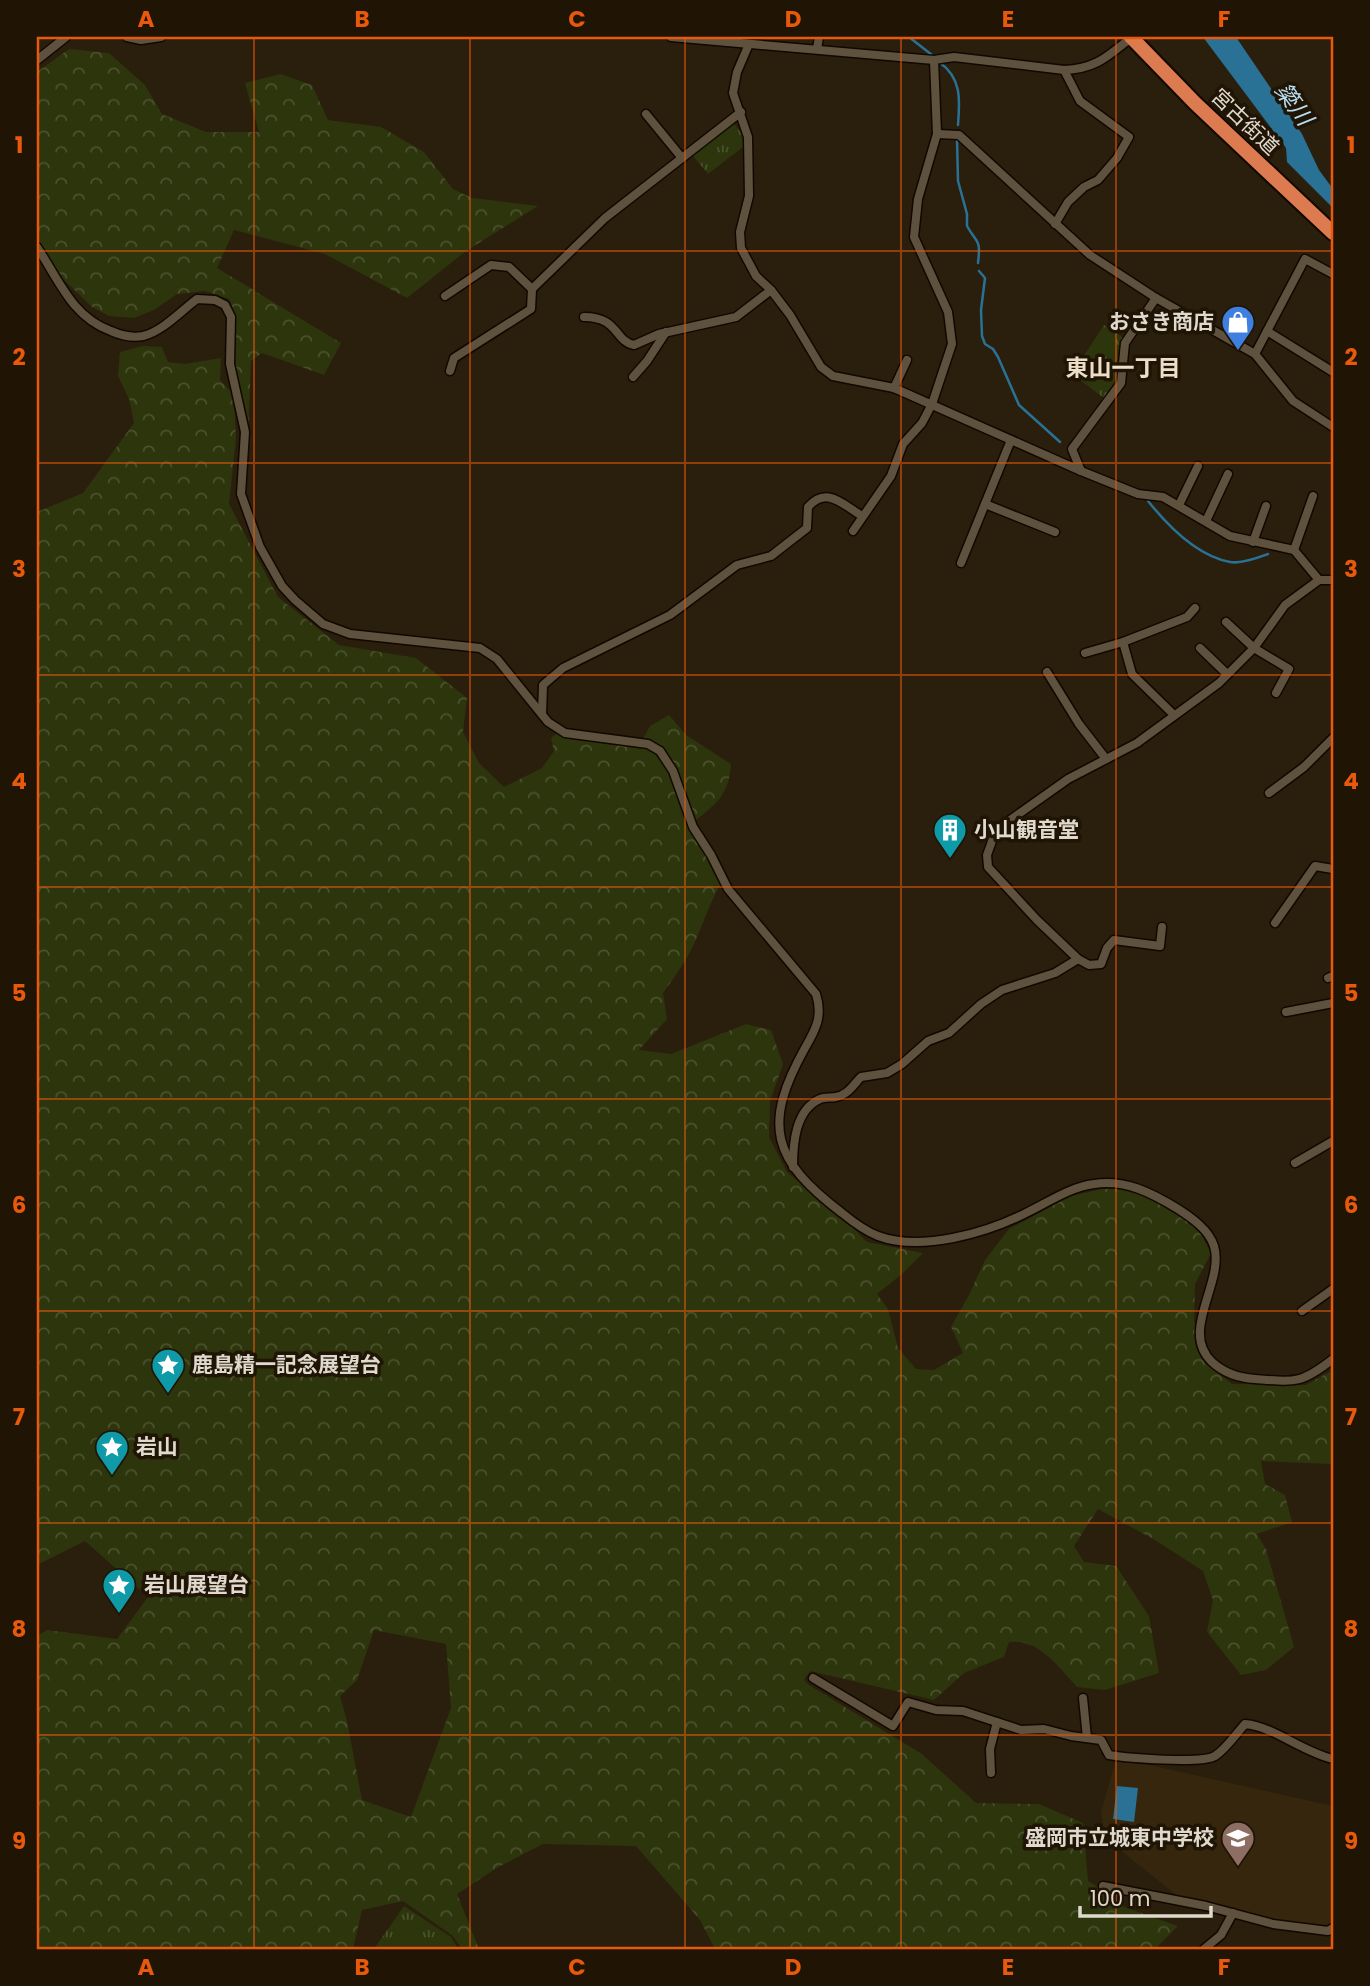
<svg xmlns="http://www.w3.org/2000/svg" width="1370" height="1986" viewBox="0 0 1370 1986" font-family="Poppins,'Noto Sans JP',sans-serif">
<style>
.built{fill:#35260d}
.forest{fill:url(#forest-crowns);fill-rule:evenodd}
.park{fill:url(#park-tufts)}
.water{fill:#297195}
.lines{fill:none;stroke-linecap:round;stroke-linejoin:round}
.stream{stroke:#297195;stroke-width:2.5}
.street-casing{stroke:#120800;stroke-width:11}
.highway-casing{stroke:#120800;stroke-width:18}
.street{stroke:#5e523f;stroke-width:8}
.highway{stroke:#dc7b4f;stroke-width:14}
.grid{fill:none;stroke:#e8590c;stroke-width:2;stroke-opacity:0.55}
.labels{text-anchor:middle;stroke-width:7;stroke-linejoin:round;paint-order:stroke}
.street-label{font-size:21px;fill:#e0d9ce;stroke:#201505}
.poi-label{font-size:21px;font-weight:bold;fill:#e0d9ce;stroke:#201505;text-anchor:start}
.water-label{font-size:23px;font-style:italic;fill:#badef4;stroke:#201505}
.neighbourhood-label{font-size:23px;font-weight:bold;fill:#eddec8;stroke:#201505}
.neatline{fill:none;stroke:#e8590c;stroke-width:2.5}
.grid-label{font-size:23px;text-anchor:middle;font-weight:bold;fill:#e8590c}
</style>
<defs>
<pattern id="forest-crowns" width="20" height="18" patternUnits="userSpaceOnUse" patternTransform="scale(1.75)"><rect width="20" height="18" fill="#2d350c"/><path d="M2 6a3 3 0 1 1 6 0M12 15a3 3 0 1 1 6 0" fill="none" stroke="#4b522e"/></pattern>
<pattern id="park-tufts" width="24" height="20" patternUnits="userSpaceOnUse" patternTransform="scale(1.75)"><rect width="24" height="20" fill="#2d350c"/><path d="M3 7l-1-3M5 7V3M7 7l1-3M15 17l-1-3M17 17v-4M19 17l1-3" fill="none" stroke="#4b522e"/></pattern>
</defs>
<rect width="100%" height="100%" fill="#2a1e0d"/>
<!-- built -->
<polygon class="built" points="1116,1760 1141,1763 1333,1806 1333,1924 1308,1926 1273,1921 1210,1902 1180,1898 1105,1838 1101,1812"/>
<!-- forest -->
<g class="forest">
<path d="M69,49l40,4 36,32 17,29 44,18h53l-14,-49 35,-9 32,11 16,35 53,7 43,25 29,37 19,9 66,8 -72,45 -59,47 -82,-44 -91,-24 -17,38 124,75 -17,32 -62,-22 -11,8 -4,97c1,-35 -12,-61 -14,-93 -2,-25 8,-43 -4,-66l-24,-8 -28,3 -23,16 -20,8 -25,-2 -17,-9 -28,-27 -27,-40v-168z"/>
<path d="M143,346l19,1 6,15 17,2 36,-6 -1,22 14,15 2,43 -7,66 49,93 61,48 77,13 51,40 -4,34 16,31 25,24 38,-19 12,-17 -3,-13 10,-8 80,13 9,-17 19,-11 17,20 45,29c-2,32 -16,41 -40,60l31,58c-11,18 -17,36 -25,55 -8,20 -21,38 -34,56l4,26 -28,31 32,4 75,-30 25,6 12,34 -13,37 -1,36 18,35 58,48 22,22 56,11 -21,21 -25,20 11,15 10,39 18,21 18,1 29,-17 -12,-26 18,-32 16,-35 24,-31 62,-33 31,-7h32l63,38 14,26 -16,31 -1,37 11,42 27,21 74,1 27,-15v94l-72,-3 4,23 20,11 7,27 -35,12 9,15 28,98 -28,23 -25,5 -34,-43 6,-32 -10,-29 -48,-31 -57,-31 -24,37 10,16 32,4 33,50 10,57 -54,17 -28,-3c-19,-20 -37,-48 -68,-45l-5,15 -40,16 -30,27 -124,-29 -6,9 5,5 113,69 54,49 63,1 44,19 5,58 23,13 13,13 54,19 -23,23h-73l-11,-3 -6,3h-350l-15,-29 -64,-74 -93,-2 -43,22 -43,28 22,55h-17l-9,-13 -50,-35 -41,9 -9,39h-316v-313l10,-6 70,9 31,-42 -63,-56 -48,24v-1053l46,-19 51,-70 -5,-24 -11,-23 2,-24zM374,1630l72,14 5,64 -40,109 -49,-17 -15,-79 -7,-25 17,-16z"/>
</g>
<!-- park -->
<g class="park">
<polygon points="733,122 743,136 743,147 708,174 692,155"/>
<polygon points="1104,325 1124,338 1116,381 1104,398 1072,374"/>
<polygon points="404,1906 451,1937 458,1949 374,1949"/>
</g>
<!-- water -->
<g class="water">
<polygon points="1203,37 1236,37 1302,134 1319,170 1333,189 1333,208 1287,162 1286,148"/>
<polygon points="1117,1786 1138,1788 1134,1822 1113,1819"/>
</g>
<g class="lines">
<!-- stream -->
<g class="stream">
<polyline points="909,37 932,55"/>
<path d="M939,62c23,16 21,38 19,63"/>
<path d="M957,139l1,42 9,33v12c10,18 14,12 11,37"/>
<polyline points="979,271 985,278 981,310 982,336 985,344 993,349 998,357 1019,405 1060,442"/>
<path d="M1148,501c20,25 49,55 82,61 11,2 27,-4 38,-8"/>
</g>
<defs>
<g id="street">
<polyline points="127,37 141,40 161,37"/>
<path d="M671,37l263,23 20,-3 110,13c32,-1 44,-14 68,-33"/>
<polyline points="749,44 737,72 733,93 748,137 749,196 740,232 741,248 756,276 771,290 790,315 821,367 833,376 894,388 1081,471 1138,494 1163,497 1230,536 1294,550 1319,580"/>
<polyline points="817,49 819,37"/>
<polyline points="37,60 66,37"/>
<polyline points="646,114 682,158"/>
<polyline points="937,134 959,135 1090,255 1156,298 1255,354 1305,259 1333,274"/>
<polyline points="1055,224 1068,202 1084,187 1098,180 1117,158 1129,137 1080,101 1064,70"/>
<path d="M37,247c22,33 35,70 74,84 11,5 20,7 32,5 20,-5 38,-25 54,-37l18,1 10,5 6,12 -1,47 15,68 -4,62 19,53 22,39 13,14 28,24 27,10 130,14 17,11 51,63 17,11 83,11 12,7 13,20 20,56 18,28 17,34 88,105c7,22 0,35 -11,54 -43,77 -33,112 37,165 11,9 23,18 36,23 43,16 108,-3 148,-23 21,-10 44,-26 68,-29 31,-5 58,9 84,25 14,9 31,21 36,37 11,36 -35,85 -2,116 13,12 27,16 43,17 41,3 46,5 78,-20"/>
<polyline points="445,296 491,265 509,267 532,289"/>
<path d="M584,317c35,0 30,24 50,28l25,-11 77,-17 35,-27"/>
<polyline points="1267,331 1333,372"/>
<polyline points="1255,354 1293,401 1333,427"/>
<polyline points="450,371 454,358 531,309 532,289 605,218 741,112"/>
<polyline points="633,377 647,361 666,332"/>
<polyline points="894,388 907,360"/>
<polyline points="1081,471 1072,449 1121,383 1125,343 1156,298"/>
<polyline points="985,504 1055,532"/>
<polyline points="1179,505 1198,466"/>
<polyline points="1206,521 1228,474"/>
<polyline points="853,531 891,476 903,444 922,423 932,404 952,344 948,312 914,237 918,199 937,134 934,60"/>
<polyline points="1253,542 1266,506"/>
<polyline points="1294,550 1313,496"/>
<polyline points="961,563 1011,440"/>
<polyline points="1226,622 1254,648 1289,669 1276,693"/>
<polyline points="1123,642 1132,674 1174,715"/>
<polyline points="1200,648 1227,674"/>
<polyline points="1085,653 1123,642 1187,617 1195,608"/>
<polyline points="1047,672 1079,724 1106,759"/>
<path d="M542,714l1,-29 20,-17 107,-53 67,-50 34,-9 36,-28 1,-21c19,-21 34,-3 54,9"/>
<polyline points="1269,793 1304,767 1333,738"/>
<polyline points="1275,923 1315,866 1333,869"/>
<polyline points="1162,927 1160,946 1114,940 1107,948 1101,964 1089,965 1078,959 1037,920 988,867 987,855 996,830 1068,779 1137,743 1219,683 1254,648 1285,605 1319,580 1333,580"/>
<polyline points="1328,978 1333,976"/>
<polyline points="1286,1012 1333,1003"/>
<polyline points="1295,1163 1333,1141"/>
<path d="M793,1167c0,-23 2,-57 27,-68 4,-2 11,-1 16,-2 12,-2 17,-12 25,-20l26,-4 15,-9 26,-23 21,-8 32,-29 21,-14 53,-17 23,-14"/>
<polyline points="1302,1311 1333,1289"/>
<path d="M813,1678l80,48 15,-24 28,8 27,1 58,19 23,-1 27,7 30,4 8,15c18,3 93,9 106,1 11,-7 21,-22 30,-32 30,3 57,28 88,35"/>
<polyline points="1083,1698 1087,1738"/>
<polyline points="991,1773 990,1749 997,1722"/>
<polyline points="1103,1886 1206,1906 1273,1924 1328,1931 1333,1928"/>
<polyline points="1204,1949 1221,1935 1233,1913"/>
</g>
<polyline id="highway" points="1131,37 1195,103 1333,233"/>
</defs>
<!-- street casing -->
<use href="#street" class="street-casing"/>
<!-- highway casing -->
<use href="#highway" class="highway-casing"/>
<!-- street -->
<use href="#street" class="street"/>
<!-- highway -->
<use href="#highway" class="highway"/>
</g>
<!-- grid -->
<path class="grid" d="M254,37v1912M470,37v1912M685,37v1912M901,37v1912M1116,37v1912M37,251h1296M37,463h1296M37,675h1296M37,887h1296M37,1099h1296M37,1311h1296M37,1523h1296M37,1735h1296"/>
<!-- icons -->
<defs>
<symbol id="shop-pin" viewBox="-11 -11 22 30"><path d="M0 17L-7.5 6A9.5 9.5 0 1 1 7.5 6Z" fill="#3f7fe0" stroke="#201505"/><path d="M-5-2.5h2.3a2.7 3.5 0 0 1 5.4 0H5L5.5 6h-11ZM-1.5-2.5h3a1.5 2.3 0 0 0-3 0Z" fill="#fff"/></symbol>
<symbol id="building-pin" viewBox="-11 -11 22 30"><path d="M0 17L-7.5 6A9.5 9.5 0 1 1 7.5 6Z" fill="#0f9aa8" stroke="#201505"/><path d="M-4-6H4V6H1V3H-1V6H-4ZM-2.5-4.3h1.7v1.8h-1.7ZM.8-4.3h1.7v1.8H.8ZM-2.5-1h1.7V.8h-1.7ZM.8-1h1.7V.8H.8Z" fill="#fff"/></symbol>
<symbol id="sight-pin" viewBox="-11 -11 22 30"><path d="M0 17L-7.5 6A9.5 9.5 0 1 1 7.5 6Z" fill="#0f9aa8" stroke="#201505"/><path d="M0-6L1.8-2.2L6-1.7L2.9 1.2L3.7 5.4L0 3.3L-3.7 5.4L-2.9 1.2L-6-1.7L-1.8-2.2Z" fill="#fff"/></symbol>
<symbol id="school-pin" viewBox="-11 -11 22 30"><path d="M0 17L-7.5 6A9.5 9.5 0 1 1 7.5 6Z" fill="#8d6e63" stroke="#201505"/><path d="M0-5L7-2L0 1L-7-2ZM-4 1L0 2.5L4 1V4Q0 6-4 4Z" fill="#fff"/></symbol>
</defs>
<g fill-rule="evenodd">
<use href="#shop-pin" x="1219" y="303" width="38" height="52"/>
<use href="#building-pin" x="931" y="811" width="38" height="52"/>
<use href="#sight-pin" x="149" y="1346" width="38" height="52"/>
<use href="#sight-pin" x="93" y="1428" width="38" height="52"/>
<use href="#sight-pin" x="100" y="1566" width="38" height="52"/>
<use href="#school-pin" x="1219" y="1819" width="38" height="52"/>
</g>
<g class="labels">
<!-- street labels -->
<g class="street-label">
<text transform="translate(1245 122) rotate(44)" y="7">宮古街道</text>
</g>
<!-- poi labels -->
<g class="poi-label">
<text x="1214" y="329" text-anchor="end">おさき商店</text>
<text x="974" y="837">小山観音堂</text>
<text x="192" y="1372">鹿島精一記念展望台</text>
<text x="136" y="1454">岩山</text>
<text x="144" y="1592">岩山展望台</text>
<text x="1214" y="1845" text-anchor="end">盛岡市立城東中学校</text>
</g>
<!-- water labels -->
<g class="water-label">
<text transform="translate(1294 104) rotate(54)" y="8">簗川</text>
</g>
<!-- neighbourhood labels -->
<g class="neighbourhood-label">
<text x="1123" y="376">東山一丁目</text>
</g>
</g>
<!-- border -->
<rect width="1370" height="1986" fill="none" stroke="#201505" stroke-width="77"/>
<!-- scale -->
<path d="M1080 1906v10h131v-10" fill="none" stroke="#e0d9ce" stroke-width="3.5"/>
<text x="1090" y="1906" font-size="21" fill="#e0d9ce" stroke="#201505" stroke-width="5" paint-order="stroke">100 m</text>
<rect x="38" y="38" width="1294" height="1910" class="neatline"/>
<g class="grid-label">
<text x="146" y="27">A</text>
<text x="362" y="27">B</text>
<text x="577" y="27">C</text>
<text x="793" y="27">D</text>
<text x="1008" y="27">E</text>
<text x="1224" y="27">F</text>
<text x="19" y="153">1</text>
<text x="1351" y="153">1</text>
<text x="19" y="365">2</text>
<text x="1351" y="365">2</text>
<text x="19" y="577">3</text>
<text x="1351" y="577">3</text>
<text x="19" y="789">4</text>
<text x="1351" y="789">4</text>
<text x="19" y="1001">5</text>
<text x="1351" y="1001">5</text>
<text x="19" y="1213">6</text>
<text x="1351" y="1213">6</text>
<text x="19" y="1425">7</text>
<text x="1351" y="1425">7</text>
<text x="19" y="1637">8</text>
<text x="1351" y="1637">8</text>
<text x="19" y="1849">9</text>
<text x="1351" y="1849">9</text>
<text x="146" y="1975">A</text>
<text x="362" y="1975">B</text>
<text x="577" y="1975">C</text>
<text x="793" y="1975">D</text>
<text x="1008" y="1975">E</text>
<text x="1224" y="1975">F</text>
</g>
</svg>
